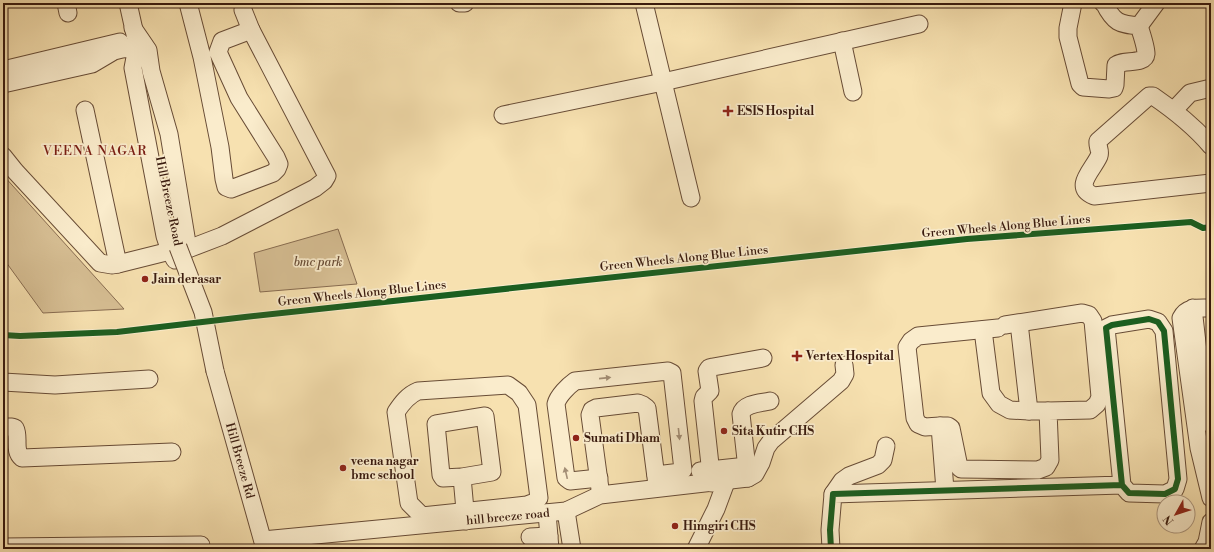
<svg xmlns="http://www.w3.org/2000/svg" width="1214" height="552" viewBox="0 0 1214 552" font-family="'Libre Bodoni',serif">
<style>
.green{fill:#d7bf94;stroke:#886c51}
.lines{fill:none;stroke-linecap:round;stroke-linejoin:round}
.street-casing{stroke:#684c36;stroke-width:19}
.street{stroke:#faeccc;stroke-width:17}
.street-bridge-casing{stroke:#684c36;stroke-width:19;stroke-linecap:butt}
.street-bridge{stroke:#faeccc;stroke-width:17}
.cycleway-casing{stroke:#faeccc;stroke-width:8}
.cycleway{stroke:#1b5e20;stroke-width:6}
.oneway{fill:#a38e76}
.poi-dot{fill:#8f2418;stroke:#faeccc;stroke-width:1.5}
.labels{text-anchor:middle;stroke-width:3.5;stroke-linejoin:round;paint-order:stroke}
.poi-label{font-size:12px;font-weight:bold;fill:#391a0e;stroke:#faeccc;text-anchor:start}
.street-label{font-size:12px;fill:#391a0e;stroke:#faeccc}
.park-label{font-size:12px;font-style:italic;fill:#684c36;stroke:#faeccc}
.neighbourhood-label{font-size:13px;letter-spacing:1px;fill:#7a1f14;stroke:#faeccc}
</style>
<rect width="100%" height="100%" fill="#f7e1b0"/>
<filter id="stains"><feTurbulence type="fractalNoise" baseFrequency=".005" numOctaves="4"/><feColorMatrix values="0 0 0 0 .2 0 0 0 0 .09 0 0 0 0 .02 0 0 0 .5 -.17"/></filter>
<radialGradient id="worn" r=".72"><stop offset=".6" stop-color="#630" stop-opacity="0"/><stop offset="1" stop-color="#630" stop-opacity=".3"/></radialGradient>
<!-- green -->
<g class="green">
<polygon points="3,175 124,309 43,313 3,258"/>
<polygon points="338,229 357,284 260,292 254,253"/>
</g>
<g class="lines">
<defs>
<g id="street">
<polyline points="66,3 68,13"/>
<polyline points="128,3 136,39"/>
<polyline points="188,3 202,57 220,147 224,179 226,187 231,189 273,173 277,169 279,164 276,157 239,98 218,52 222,41 251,30 327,176 324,181 315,188 222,236 188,249"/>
<polyline points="459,3 465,3"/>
<polyline points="644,3 691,198"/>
<path d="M1073,3l-5,25v9l12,47 3,3 26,2 5,-1 1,-3 1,-20c7,-6 29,0 30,-11 0,-5 -5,-22 -7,-28 -20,-2 -25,-3 -35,-23h-1"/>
<polyline points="243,10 251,30"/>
<polyline points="1139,26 1156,3"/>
<polyline points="842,41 853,92"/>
<polyline points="3,70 120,42"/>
<polyline points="3,84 92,64 114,51 122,49 137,47 133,68 165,236 170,251 175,260"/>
<polyline points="85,110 118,264 170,251 188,249 169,134 151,71 148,50 133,28"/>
<polyline points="1174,110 1190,93 1211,88"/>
<polyline points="503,115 663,82 919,24"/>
<path d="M1211,146c-17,-20 -36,-35 -58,-50h-4l-51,45c-1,5 3,10 1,15 -6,14 -27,31 -5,40l117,-13"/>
<polyline points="3,156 15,171 100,263 112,265 118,264"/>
<polyline points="1193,308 1206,421 1211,424"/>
<path d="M1211,308c-11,0 -24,-2 -30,10l18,130 12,50"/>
<polyline points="1019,323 1029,411"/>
<polyline points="983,330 991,393 999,404 1010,410 1029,411 1048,411"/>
<path id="s1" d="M215,371l50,178"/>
<polyline points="3,382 55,385 149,379"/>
<path d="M508,385l11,8 8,12 12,93 -4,4 -8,3 -105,11 -13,-13 -13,-91c6,-9 12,-17 22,-21z"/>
<polyline points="940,426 948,426 951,428 959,467 961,469 1038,470 1046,467 1050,460 1048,411 1090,410 1097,404 1100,397 1093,321 1089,315 1082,313 1005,325"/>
<path d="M3,427h9l3,1c5,9 -2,23 7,30l150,-6"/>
<polyline points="700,471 747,466"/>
<polyline points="462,477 492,472 485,416 436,424 441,475 443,478 462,477 466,521"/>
<path d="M599,478l-29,3 -4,-3 -10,-74c2,-8 12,-18 19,-23l93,-10 4,2 11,97 -2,2 -25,3"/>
<path d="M748,478l-7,-64c3,-11 20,-11 29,-13"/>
<polyline points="712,483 703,401 704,397 710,391 707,371 709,368 713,367 763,358"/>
<polyline points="600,489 590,415 592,410 596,408 638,403 643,405 647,408 657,485"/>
<polyline points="945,490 940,426 925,427 918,424 915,418 907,347 911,341 918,336 998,328"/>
<polyline points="833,494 842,481 849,476 878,465 883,460 886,446"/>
<polyline points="566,511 572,549"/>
<polyline points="547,513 550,549"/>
<polyline points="530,537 549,536"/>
<path id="s2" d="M263,540l303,-29 34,-16 148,-17 7,-4 6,-11 5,-15 5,-7 70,-60 4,-7 -1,-9"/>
<polyline points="3,547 201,545"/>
<polyline points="696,549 716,509 726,482"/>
<polyline points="831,549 830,530 833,494 1122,485 1106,328 1112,325 1149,319 1158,322 1164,331 1178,479 1175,489 1165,494 1129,493 1122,485"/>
<polyline points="1203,549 1207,542 1211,522"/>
</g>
</defs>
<!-- street casing -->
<use href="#street" class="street-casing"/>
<!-- street -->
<use href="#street" class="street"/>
<defs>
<polyline id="street-bridge" points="178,247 203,312 215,371"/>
</defs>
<!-- street-bridge casing -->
<use href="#street-bridge" class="street-bridge-casing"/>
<!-- street-bridge -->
<use href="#street-bridge" class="street-bridge"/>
<defs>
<g id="cycleway">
<polyline points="3,335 20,336 117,332 245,317 967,239 1191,222 1203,228 1211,227"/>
<polyline points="831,549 830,530 833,494 1122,485 1106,328 1112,325 1149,319 1158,322 1164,331 1178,479 1175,489 1165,494 1129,493 1122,485"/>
</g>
</defs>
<!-- cycleway casing -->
<use href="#cycleway" class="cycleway-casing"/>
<!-- cycleway -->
<use href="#cycleway" class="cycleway"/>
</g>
<!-- one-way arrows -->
<defs><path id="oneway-solid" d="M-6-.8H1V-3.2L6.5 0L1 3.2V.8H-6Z"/></defs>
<g class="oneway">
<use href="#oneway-solid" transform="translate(605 378) rotate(-6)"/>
<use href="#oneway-solid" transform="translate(679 434) rotate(84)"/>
<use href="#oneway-solid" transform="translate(566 473) rotate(-103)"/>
</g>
<!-- markers -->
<g class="poi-dot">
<path d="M726 105h4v4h4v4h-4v4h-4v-4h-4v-4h4z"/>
<circle cx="145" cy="279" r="4"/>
<path d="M795 350h4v4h4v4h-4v4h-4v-4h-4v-4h4z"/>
<circle cx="724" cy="431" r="4"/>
<circle cx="576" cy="438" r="4"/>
<circle cx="343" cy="468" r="4"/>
<circle cx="675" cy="526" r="4"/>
</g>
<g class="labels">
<!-- poi labels -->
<g class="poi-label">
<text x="737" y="115">ESIS Hospital</text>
<text x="153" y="283">Jain derasar</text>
<text x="806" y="360">Vertex Hospital</text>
<text x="732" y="435">Sita Kutir CHS</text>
<text x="584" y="442">Sumati Dham</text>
<text x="351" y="465">veena nagar<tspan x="351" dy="14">bmc school</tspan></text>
<text x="683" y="530">Himgiri CHS</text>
</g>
<!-- street labels -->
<g class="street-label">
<text transform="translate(169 201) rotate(78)" y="4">Hill Breeze Road</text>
<text transform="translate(1006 226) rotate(-5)" y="4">Green Wheels Along Blue Lines</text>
<text transform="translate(684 258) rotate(-6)" y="4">Green Wheels Along Blue Lines</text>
<text transform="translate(362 293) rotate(-6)" y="4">Green Wheels Along Blue Lines</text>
<text dy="4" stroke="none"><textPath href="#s1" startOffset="93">Hill Breeze Rd</textPath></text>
<text dy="4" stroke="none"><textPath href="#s2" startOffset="246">hill breeze road</textPath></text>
</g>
<!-- park labels -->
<g class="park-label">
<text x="318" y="266">bmc park</text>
</g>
<!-- neighbourhood labels -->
<g class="neighbourhood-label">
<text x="95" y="155">VEENA NAGAR</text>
</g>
</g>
<!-- margin -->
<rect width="1214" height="552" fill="none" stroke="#f7e1b0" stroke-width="16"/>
<rect x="4" y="4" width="1206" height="544" fill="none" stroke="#391a0e" stroke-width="2"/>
<rect x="8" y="8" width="1198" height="536" fill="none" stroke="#391a0e"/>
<!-- north arrow -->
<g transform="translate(1176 514) rotate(231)"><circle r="19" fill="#faeccc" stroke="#ad9880"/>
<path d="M0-3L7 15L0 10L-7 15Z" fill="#8f2418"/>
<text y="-6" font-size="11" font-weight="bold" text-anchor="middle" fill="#391a0e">N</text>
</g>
<rect width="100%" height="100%" filter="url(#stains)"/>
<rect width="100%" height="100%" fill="url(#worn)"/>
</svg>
